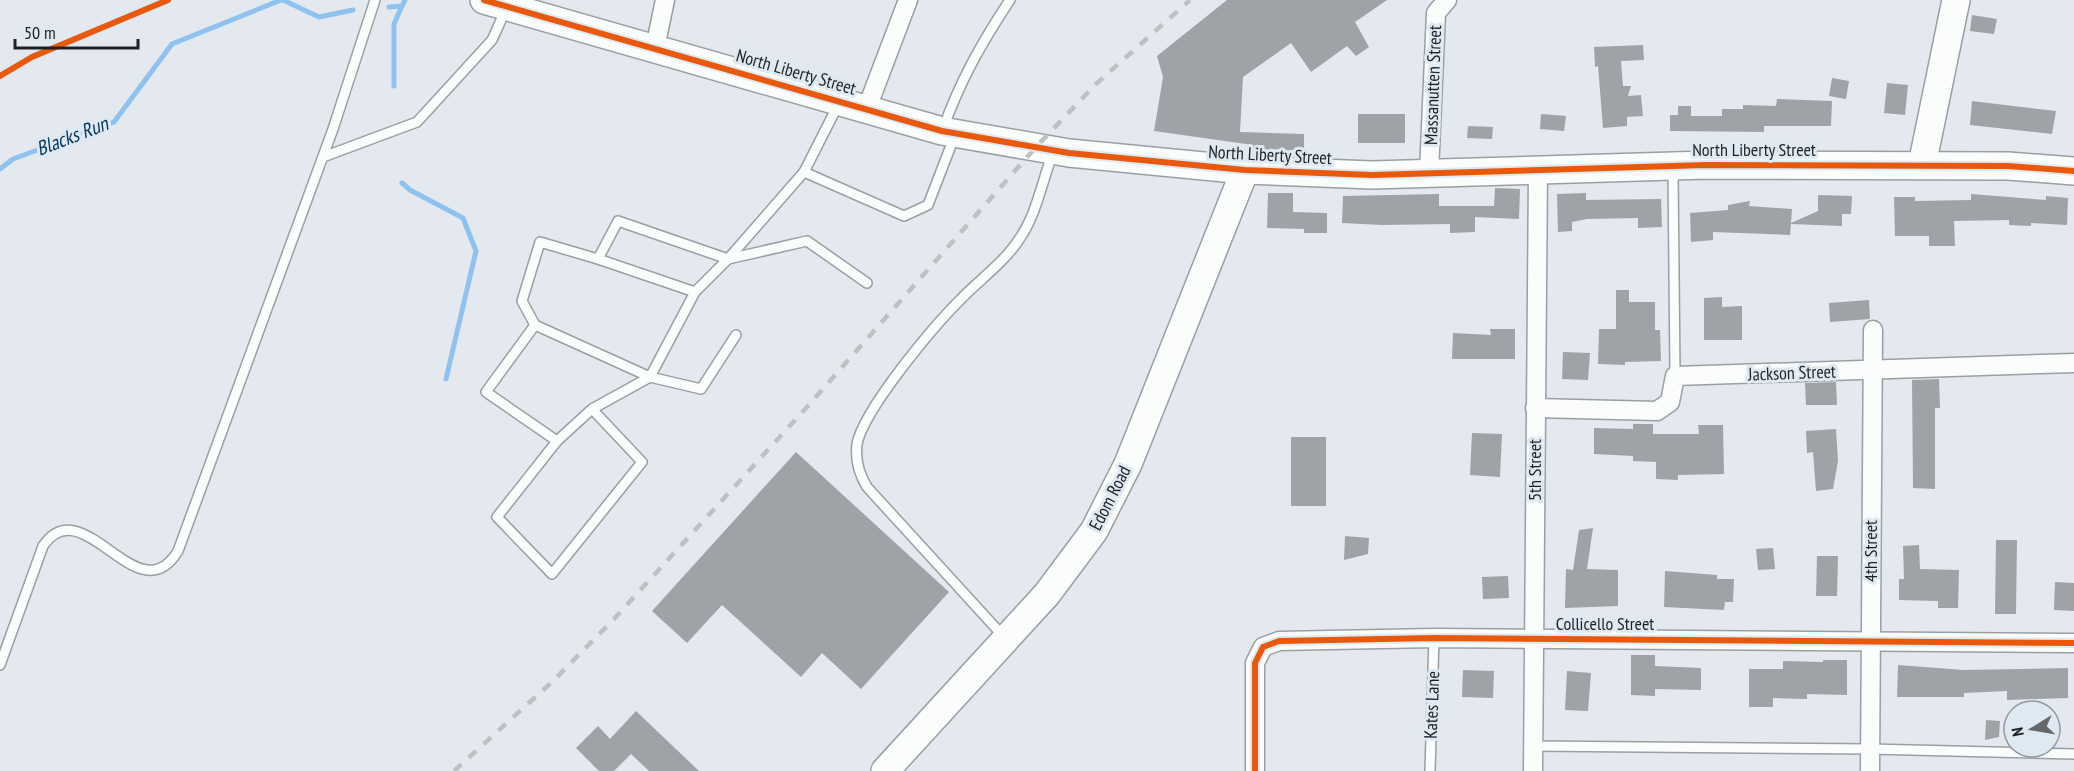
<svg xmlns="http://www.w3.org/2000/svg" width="2074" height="771" viewBox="0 0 2074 771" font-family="'PT Sans Narrow',sans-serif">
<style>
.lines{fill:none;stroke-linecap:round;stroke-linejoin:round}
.stream{stroke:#8fc2ee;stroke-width:5}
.building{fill:#9fa3a7}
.lane-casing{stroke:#9a9fa3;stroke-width:12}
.street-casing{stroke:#9a9fa3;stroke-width:21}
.secondary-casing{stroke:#9a9fa3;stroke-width:30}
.lane{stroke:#fbfcfc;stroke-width:9}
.street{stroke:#fbfcfc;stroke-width:18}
.secondary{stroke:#fbfcfc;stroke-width:27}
.rail{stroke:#bec0c2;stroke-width:4.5;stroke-dasharray:10 10;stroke-linecap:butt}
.cycleway-casing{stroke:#dfe9f2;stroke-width:10}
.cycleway{stroke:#e8590c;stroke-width:6}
.labels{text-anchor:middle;stroke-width:6;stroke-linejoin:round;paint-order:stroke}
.street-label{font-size:18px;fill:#1f2225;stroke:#dfe9f2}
.water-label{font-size:20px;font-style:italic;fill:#00355c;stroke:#dfe9f2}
</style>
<rect width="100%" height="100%" fill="#e3e9ee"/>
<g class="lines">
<!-- stream -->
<g class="stream">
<polyline points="283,0 319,17 353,10"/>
<polyline points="389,7 402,6 405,0"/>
<polyline points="394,86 394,24 402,6"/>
<polyline points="0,169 13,159 114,122 172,44 281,0"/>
<polyline points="402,183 410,190 463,218 476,251 446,379"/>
</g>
</g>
<!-- building -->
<g class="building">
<polygon points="1227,0 1387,0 1355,22 1369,47 1356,56 1347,46 1311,72 1291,43 1243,77 1240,132 1304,134 1304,152 1253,151 1253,145 1154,131 1163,77 1157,56"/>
<polygon points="1972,15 1997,19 1994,34 1970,31"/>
<polygon points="1643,45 1644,60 1621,61 1623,86 1631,86 1628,96 1641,95 1643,116 1627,117 1627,126 1603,128 1598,66 1595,67 1594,47"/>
<polygon points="1832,78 1849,81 1846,99 1829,96"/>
<polygon points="1887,83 1908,85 1905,115 1884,113"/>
<polygon points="1777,99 1832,101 1831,126 1764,126 1764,132 1670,131 1670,115 1678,115 1678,106 1691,106 1691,116 1722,116 1722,109 1743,109 1743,105 1776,106"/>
<polygon points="1972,101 2056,111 2052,134 1970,125"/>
<rect x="1358" y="114" width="47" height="29"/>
<polygon points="1541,114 1566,116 1564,131 1540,129"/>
<polygon points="1468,126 1493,127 1492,139 1467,138"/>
<polygon points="1495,188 1520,189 1519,219 1475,217 1475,232 1450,233 1450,224 1382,225 1342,223 1343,196 1439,194 1439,206 1494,206"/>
<polygon points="1268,193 1293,193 1293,212 1327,213 1327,233 1304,233 1304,229 1267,228"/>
<polygon points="1586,193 1586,200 1661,199 1662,227 1638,228 1638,218 1587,219 1572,222 1572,231 1558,232 1557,194"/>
<polygon points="1971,194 2046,200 2046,196 2068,198 2067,225 2031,223 2031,226 2009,225 2009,220 1954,221 1955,246 1929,246 1929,236 1895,236 1894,197 1915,197 1915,201 1971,200"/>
<polygon points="1818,195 1852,196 1851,214 1842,214 1842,226 1791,224 1790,235 1713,232 1713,240 1691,242 1690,213 1728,210 1728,205 1750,201 1749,206 1792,209 1791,223 1818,211"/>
<polygon points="1616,290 1629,290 1629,302 1655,302 1655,330 1660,330 1661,361 1625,362 1625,365 1598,364 1599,329 1616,329"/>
<polygon points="1722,297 1722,307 1742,306 1742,340 1704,340 1704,298"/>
<polygon points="1869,300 1870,319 1830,322 1829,303"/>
<polygon points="1490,329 1515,329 1515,359 1452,359 1453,333 1491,335"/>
<polygon points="1563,352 1590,353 1588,380 1562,379"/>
<polygon points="1939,379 1940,408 1935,408 1935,489 1913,488 1912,380"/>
<polygon points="1836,382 1837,405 1806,405 1805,383"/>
<polygon points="1633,424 1653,424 1653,434 1699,434 1698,425 1723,425 1724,474 1678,475 1678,480 1656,479 1656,462 1633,461 1633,456 1594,454 1594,428 1633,429"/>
<polygon points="1836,429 1838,461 1833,489 1816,491 1813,452 1807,453 1806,431"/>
<polygon points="1472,433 1502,434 1500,477 1470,475"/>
<rect x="1291" y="437" width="35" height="69"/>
<polygon points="796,452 949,592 861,689 822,653 801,677 722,605 687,643 652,611"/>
<polygon points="1593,528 1587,569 1618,570 1618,606 1565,608 1566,569 1573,570 1579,530"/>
<polygon points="1345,536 1369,538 1368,554 1344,560"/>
<polygon points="1996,540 2017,540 2016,614 1995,614"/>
<polygon points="1919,545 1920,569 1959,570 1958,608 1938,608 1938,601 1899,600 1899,579 1904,579 1903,546"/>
<polygon points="1773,548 1775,569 1758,570 1756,549"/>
<polygon points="1817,556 1838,556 1837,596 1816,596"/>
<polygon points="1665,571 1717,575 1717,579 1734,579 1733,602 1725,602 1724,610 1664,607"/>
<polygon points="1508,576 1509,598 1483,599 1482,577"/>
<polygon points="2055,582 2074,583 2074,611 2054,610"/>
<polygon points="1631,655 1655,655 1655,666 1701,668 1701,690 1655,689 1655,696 1631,695"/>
<polygon points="1823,660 1847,660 1847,695 1807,694 1807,699 1773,698 1773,707 1749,707 1749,669 1783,669 1783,661 1823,662"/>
<polygon points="1898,665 1964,670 2068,668 2068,698 2007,700 2007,691 1964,693 1964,697 1897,697"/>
<polygon points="1463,670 1494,671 1493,698 1462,697"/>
<polygon points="1567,671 1591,673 1588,711 1565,710"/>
<polygon points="636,711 699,771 649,771 631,754 614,771 599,771 576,748 598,726 610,739"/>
<polygon points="1986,720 2000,721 1999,737 1985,740"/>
</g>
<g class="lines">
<defs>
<g id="lane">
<path d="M943,129c17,-48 39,-87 67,-129"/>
<polyline points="323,157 417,122 492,40 506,9"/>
<polyline points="1673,168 1675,376"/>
<polyline points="804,172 904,216 928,205 955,135"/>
<polyline points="695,292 598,259 618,221 728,259 807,241 867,283"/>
<polyline points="535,325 650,377 701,389 736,335"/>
<polyline points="592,409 642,462 552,574 497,517 557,441 592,409 650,377 695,292 728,259 804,172 838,105"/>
<polyline points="557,441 486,392 535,325 522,301 540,242 598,259"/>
<path d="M1004,637l-137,-150c-8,-13 -12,-27 -10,-43 7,-35 76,-117 103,-144 19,-20 45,-38 60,-62 17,-25 22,-57 33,-85"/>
<path d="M0,665l43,-119c40,-59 95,71 135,5l155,-422 42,-129"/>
<polyline points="1533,746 1870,749 2074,754"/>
<polyline points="1430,771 1434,638"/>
</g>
<g id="street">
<polyline points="655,48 665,0"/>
<polyline points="867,108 908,0"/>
<polyline points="1429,173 1436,13 1447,0"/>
<polyline points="1535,408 1657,411 1670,402 1675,376 2074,363"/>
<polyline points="1255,771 1255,663 1263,647 1279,641 1434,638 2074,643"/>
<polyline points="1533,771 1538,170"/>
<polyline points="1870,771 1873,330"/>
</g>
<g id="secondary">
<polyline points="484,0 942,131 1069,153 1245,170 1372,175 1706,165 2008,166 2074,171"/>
<polyline points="1922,165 1956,0"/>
<polyline points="885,771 1047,594 1094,531 1128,464 1245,170"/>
</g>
</defs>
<!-- lane casing -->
<use href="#lane" class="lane-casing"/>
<!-- street casing -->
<use href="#street" class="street-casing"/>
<!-- secondary casing -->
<use href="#secondary" class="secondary-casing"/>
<!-- lane -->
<use href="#lane" class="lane"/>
<!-- street -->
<use href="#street" class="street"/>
<!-- secondary -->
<use href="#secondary" class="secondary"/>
<!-- rail -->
<polyline class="rail" points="454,771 553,681 614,619 807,407 1035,148 1096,84 1190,0"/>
<defs>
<g id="cycleway">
<polyline points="484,0 942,131 1069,153 1245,170 1372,175 1706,165 2008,166 2074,171"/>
<polyline points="0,76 32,57 168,0"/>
<polyline points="1255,771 1255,663 1263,647 1279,641 1434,638 2074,643"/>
</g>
</defs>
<!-- cycleway casing -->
<use href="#cycleway" class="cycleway-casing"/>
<!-- cycleway -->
<use href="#cycleway" class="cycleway"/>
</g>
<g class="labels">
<!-- street labels -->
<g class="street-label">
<text transform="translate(796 72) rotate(16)" y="6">North Liberty Street</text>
<text transform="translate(1433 85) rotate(-88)" y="6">Massanutten Street</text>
<text x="1754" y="156">North Liberty Street</text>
<text transform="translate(1270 155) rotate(3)" y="6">North Liberty Street</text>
<text transform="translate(1792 373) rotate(-2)" y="6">Jackson Street</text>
<text transform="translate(1535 470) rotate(-90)" y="6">5th Street</text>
<text transform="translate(1110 498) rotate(-63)" y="6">Edom Road</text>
<text transform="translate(1871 551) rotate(-90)" y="6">4th Street</text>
<text x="1605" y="630">Collicello Street</text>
<text transform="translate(1432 705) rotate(-88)" y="6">Kates Lane</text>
</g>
<!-- water labels -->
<g class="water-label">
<text transform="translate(72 136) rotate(-21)" y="7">Blacks Run</text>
</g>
</g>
<!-- north arrow -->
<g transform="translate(2032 729) rotate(259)"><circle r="28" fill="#dfe9f2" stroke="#9299a0" stroke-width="1.5"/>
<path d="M0-4.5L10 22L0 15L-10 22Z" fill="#64686b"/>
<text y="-9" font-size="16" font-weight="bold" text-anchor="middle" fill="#1f2225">N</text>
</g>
<!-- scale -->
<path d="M15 39v9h123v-9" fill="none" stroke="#1f2225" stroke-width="3"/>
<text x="24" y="39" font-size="18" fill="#1f2225" stroke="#dfe9f2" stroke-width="4.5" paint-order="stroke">50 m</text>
</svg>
